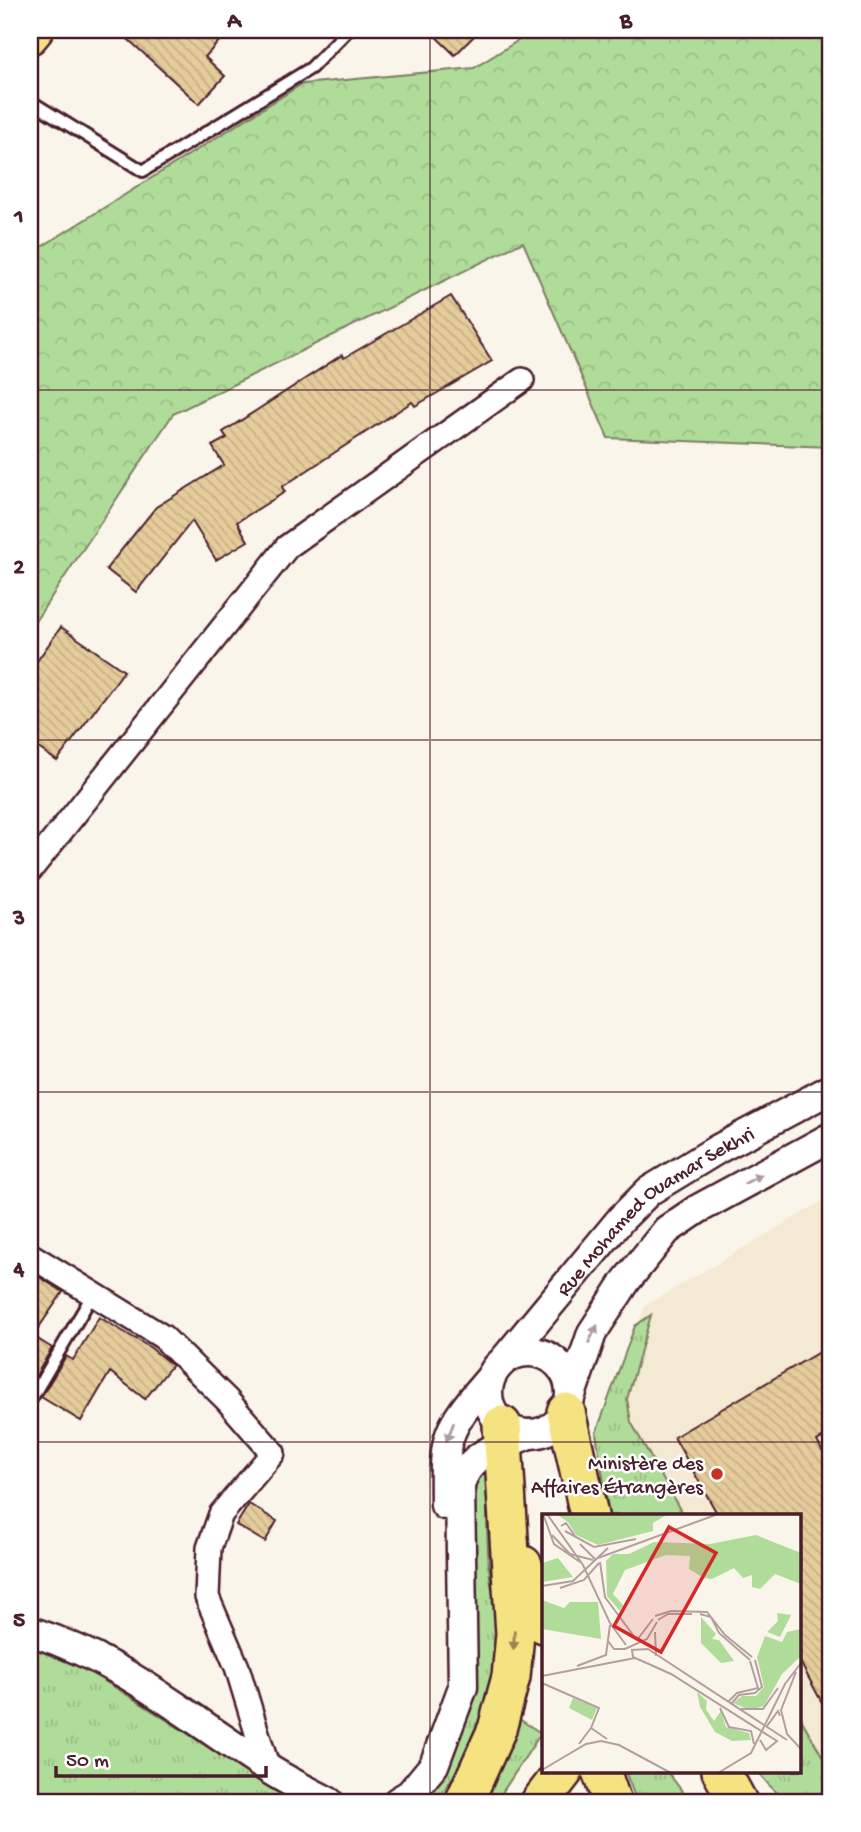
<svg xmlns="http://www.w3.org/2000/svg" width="861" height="1832" viewBox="0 0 861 1832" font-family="'Gochi Hand',sans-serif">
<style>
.built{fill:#f4e9d3}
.grass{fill:url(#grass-tufts);stroke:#7d7e62;stroke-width:2}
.forest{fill:url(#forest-crowns);stroke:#7d7e62;stroke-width:2}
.building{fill:url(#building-back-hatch);stroke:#4a1f2b;stroke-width:2}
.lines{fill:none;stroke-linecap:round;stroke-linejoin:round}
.service-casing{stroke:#4a1f2b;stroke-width:16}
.minor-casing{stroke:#4a1f2b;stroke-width:28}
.tertiary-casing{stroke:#4a1f2b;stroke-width:33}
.primary-casing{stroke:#4a1f2b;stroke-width:40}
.trunk-casing{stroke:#4a1f2b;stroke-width:42}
.service{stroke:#fff;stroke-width:10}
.minor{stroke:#fff;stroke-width:23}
.tertiary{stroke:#fff;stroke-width:28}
.primary{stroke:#f5e382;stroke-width:35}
.trunk{stroke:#f5e382;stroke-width:37}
.oneway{fill:#ae9aa0}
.oneway2{fill:#a08156}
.grid{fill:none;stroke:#4a1f2b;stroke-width:2;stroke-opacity:0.55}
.poi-dot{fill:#c8321e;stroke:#fff;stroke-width:2.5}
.labels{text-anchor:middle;stroke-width:5;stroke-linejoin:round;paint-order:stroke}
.street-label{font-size:21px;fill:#4a1f2b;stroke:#fff}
.poi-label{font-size:21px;fill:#4a1f2b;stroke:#fff;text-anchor:end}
.inset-road{fill:none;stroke:#b49f9e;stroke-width:2}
.view{fill:#d62828;fill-opacity:0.15;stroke:#d62828;stroke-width:3.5}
.inset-edge{fill:none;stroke:#4a1f2b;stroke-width:3.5}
.neatline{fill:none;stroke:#4a1f2b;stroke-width:2.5}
.grid-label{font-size:23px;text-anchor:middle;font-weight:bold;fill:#4a1f2b}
</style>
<defs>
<pattern id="grass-tufts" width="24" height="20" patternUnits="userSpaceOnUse" patternTransform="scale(1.75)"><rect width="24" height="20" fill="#b0dc9a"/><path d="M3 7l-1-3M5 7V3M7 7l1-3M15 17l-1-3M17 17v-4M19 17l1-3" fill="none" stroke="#99bc85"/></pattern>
<pattern id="forest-crowns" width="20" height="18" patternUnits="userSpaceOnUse" patternTransform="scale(1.75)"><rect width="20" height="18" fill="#b0dc9a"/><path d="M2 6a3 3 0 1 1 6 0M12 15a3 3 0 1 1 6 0" fill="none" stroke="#99bc85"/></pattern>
<pattern id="building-back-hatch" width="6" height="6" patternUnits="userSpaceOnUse" patternTransform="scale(1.75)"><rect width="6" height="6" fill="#e5cc9b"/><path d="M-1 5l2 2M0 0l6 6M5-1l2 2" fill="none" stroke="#c6af86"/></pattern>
</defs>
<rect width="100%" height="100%" fill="#faf5eb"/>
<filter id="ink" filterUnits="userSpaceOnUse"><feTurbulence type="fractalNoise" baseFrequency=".0143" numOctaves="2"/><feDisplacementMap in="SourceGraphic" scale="14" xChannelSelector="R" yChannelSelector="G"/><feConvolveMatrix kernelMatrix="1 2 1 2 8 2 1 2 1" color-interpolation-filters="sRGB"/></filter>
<g filter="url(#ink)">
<!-- built -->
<polygon class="built" points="831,1196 831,1802 789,1802 772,1790 757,1771 800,1771 800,1515 609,1515 596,1433 645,1306"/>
<!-- grass -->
<g class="grass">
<polygon points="651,1315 627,1399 631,1422 683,1515 609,1515 596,1433 635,1326"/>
<path d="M476,1470h11c0,36 -1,72 3,107 3,26 13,53 9,80 -7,43 -35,114 -65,145h-15c69,-64 49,-163 46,-248 -1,-17 -5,-38 -2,-54 3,-10 9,-20 13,-30z"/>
<path d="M30,1640c93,46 176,109 266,162h-266z"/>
<path d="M800,1717l31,54v31c-42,0 -47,3 -74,-31h43z"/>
<polygon points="519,1719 541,1733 496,1802 480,1802 496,1777"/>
<polygon points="625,1771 667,1771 690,1802 637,1802"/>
</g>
<!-- forest -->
<polygon class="forest" points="535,30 831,30 831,447 608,438 523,242 173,414 30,629 30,254 302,84 474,68"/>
<!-- building -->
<g class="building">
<polygon points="118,30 229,30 205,57 225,76 199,104"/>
<polygon points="429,30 480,30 455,55"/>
<polygon points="451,296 492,361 415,406 412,402 282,487 285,492 237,522 248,541 216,560 192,521 136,592 106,569 156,507 224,465 212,446 227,438 223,432 342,355 344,358"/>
<polygon points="61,627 124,671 57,761 30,742 30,671"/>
<polygon points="30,1271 63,1292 33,1336 52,1348 30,1386"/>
<polygon points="99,1317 151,1348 172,1365 145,1399 110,1372 81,1421 41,1397 66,1356 73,1360"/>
<polygon points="831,1345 831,1433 817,1441 831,1467 831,1719 800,1662 800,1515 718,1515 674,1437"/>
<polygon points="249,1504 277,1521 265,1542 236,1525"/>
</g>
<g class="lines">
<defs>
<g id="service">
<polyline points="30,101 143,171 311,68 348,30"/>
<polyline points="30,1401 93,1294"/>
</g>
<g id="minor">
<polyline points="30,870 287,547 522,380"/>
<polyline points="30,1255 163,1337 227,1400 273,1453 221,1514 209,1548 207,1597 237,1667 268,1769"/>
</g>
<g id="tertiary">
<circle cx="529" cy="1393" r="41"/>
<path id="s1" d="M504,1360l117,-141 28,-28 69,-42 113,-60"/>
<polyline points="570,1398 592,1333 626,1281 667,1230 698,1209 831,1137"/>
<path d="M445,1505c-1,-71 -1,-73 45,-127"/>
<path d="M30,1631c98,32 154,84 237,137 20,13 41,23 62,34"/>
<path d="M397,1802l13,-8 24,-29 29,-78 -3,-201c7,-33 42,-40 69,-52"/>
</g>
<polyline id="primary" points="30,36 35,30"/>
<g id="trunk">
<polyline points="566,1412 589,1515"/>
<polyline points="523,1565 544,1624"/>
<polyline points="601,1771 612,1802"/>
<polyline points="721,1771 738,1802"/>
<polyline points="464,1802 497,1729 511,1677 515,1634 502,1425"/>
<polyline points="540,1802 564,1771"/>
</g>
</defs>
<!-- service casing -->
<use href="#service" class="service-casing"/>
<!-- minor casing -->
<use href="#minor" class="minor-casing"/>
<!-- tertiary casing -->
<use href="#tertiary" class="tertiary-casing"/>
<!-- primary casing -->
<use href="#primary" class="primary-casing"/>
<!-- trunk casing -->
<use href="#trunk" class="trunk-casing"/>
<!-- service -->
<use href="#service" class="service"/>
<!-- minor -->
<use href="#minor" class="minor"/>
<!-- tertiary -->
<use href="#tertiary" class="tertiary"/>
<!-- primary -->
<use href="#primary" class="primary"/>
<!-- trunk -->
<use href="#trunk" class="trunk"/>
</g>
<!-- one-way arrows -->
<defs><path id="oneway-solid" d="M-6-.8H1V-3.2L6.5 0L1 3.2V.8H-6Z" transform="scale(1.75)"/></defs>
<g class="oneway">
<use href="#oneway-solid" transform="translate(753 1179) rotate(-28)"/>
<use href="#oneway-solid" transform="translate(593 1334) rotate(-63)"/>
<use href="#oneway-solid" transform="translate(450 1432) rotate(112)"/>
</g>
<use class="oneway2" href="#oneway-solid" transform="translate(514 1640) rotate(92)"/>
</g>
<!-- grid -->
<path class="grid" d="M430,30v1772M30,390h801M30,740h801M30,1092h801M30,1442h801"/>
<!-- markers -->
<circle class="poi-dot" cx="717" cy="1474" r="7"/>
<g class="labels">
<!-- street labels -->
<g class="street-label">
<text dy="7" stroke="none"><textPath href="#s1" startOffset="215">Rue Mohamed Ouamar Sekhri</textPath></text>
</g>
<!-- poi labels -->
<g class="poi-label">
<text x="703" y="1469">Ministère des<tspan x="703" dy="24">Affaires Étrangères</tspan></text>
</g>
</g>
<!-- overview -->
<g transform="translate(542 1514)">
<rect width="259" height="259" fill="#faf5eb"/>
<path d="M235,99l14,2 -11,22 -13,-5 11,-11z" fill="#b0dc9a"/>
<path d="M14,0h112l-15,9v8l-55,14 -22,-10 -8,-13zM214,21l45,18v31l-26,-10 -15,15 -8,-2v-12l-9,3 -9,-10 -22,11 -8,-1 -15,-9 1,-13 -24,-1 -41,15 -12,24 10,11 -3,6 -13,-15 -1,-35 7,-7h16l25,-12 56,2zM16,44l15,19 -31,5v-19zM0,86l22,8 6,-6h28l3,37 -59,-10zM259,115v27l-19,18 -18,32 -15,4 -16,-7 9,-7h14l8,-9 -7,-30 8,-21 17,6 5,-10zM155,178l10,9 -1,8 8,12 7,-10 5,16 23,6 2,7 -19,1 -17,-9 -15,-25z" fill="#b0dc9a"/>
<path d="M31,184l24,10 -5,12 -23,-12z" fill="#b0dc9a"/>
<path d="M159,103l15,17 -4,5 7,1 15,21 -13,2 -20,-20z" fill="#b0dc9a"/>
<path class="inset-road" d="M1,0l11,30 26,18M5,0l36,51 27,58 16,22M19,12l5,-3 9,13M23,17l29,16 42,-8M10,21l18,19 23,6M38,30l15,15M56,44l120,-44M58,48l5,35 28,38M0,72l31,-5 35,-33M18,74l24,-8 15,-17M158,100l11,3 8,16 31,27M113,102l16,-5 36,1 18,23 27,22M116,106l10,-6h24M73,113l22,13 16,-21M113,118l1,24M66,127l6,8h11l22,-10 10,-17M35,152l29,-11 4,-30M254,158l-15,38 6,24 14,15M0,162l93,-18M0,169l57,25 -8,20M186,188l9,-9 21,-5 -8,-27M189,190l8,-9 16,-2 7,-6 -7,-27M178,194l9,19 22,4 3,13M199,195h22l15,-21M225,212l11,-15 2,5M218,226l6,10 11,-9 -106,-67 -38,-17 -1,-7 16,-1 139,91M37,230l12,-16 16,11M0,256l44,-26 15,-3 18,4 52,28M176,259l33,-20 34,-69 16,-21"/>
<path class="view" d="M127,13l47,26 -55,99 -47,-26z"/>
<rect width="259" height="259" class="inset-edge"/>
</g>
<!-- margin -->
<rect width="861" height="1832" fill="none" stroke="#fff" stroke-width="77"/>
<!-- scale -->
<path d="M56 1766v10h210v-10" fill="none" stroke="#4a1f2b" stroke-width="3.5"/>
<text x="66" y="1766" font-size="21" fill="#4a1f2b" stroke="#ffffff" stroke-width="5" paint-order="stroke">50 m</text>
<rect x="38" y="38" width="784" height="1756" class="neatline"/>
<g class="grid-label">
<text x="234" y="27">A</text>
<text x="626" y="27">B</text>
<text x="19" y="222">1</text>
<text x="19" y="573">2</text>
<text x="19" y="924">3</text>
<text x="19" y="1275">4</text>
<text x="19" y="1626">5</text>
</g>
</svg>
